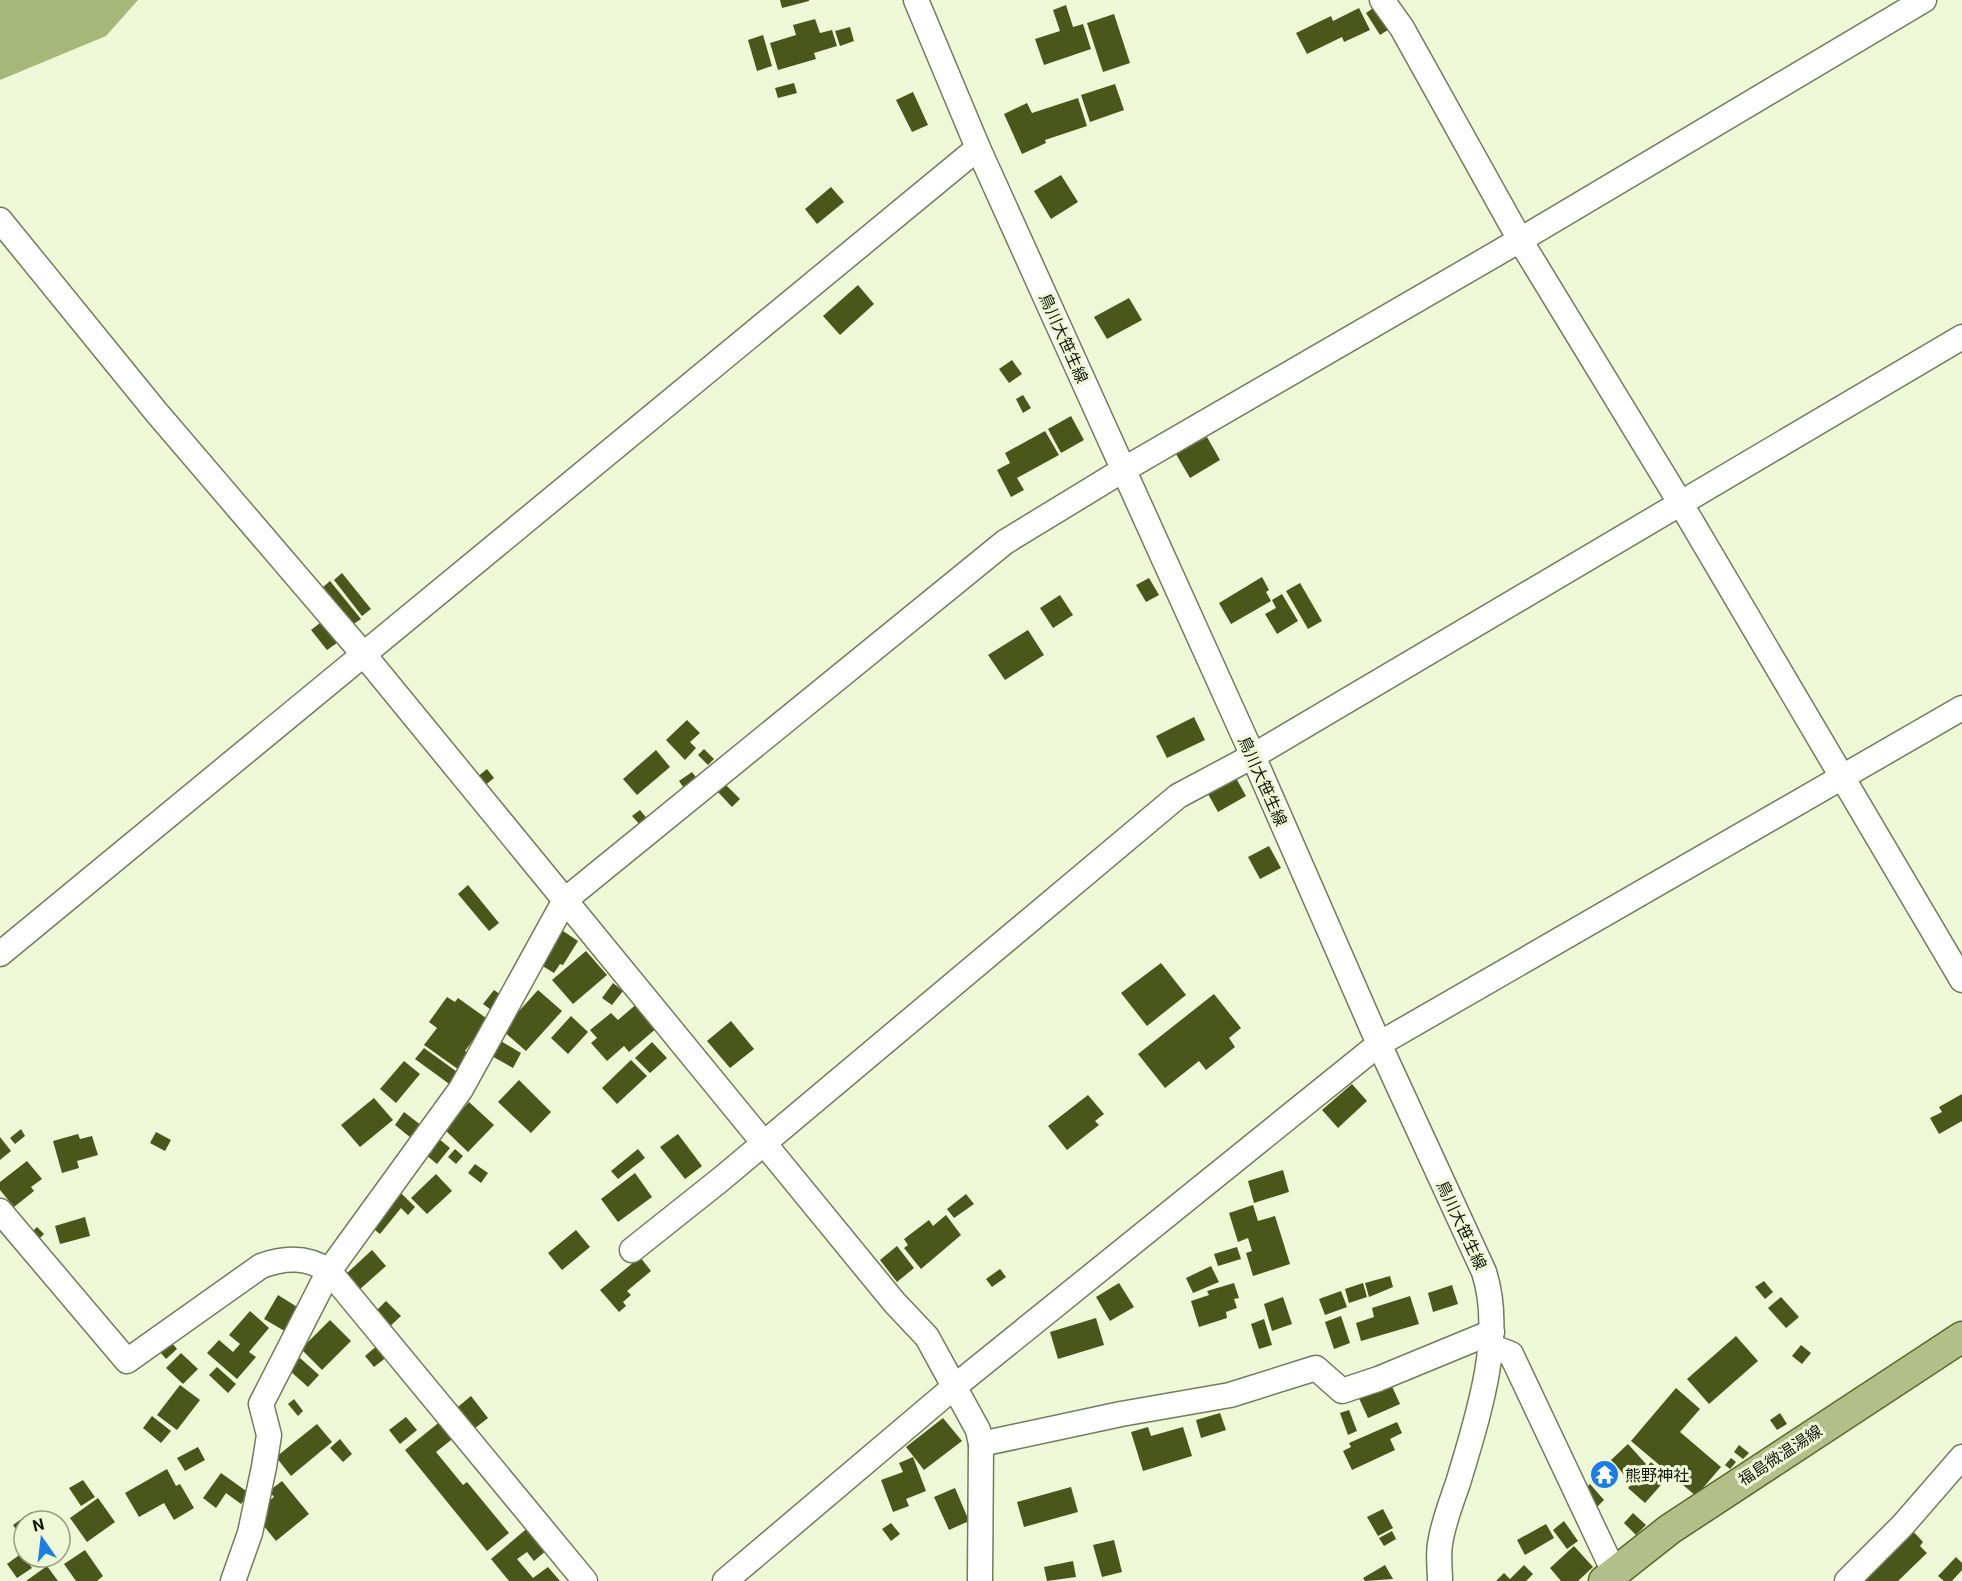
<svg xmlns="http://www.w3.org/2000/svg" width="1962" height="1581" viewBox="0 0 1962 1581" font-family="Roboto,'Noto Sans JP',sans-serif">
<style>
.forest{fill:#a7b77a}
.building{fill:#4a561a}
.lines{fill:none;stroke-linecap:round;stroke-linejoin:round}
.minor-casing{stroke:#737b5d;stroke-width:27}
.major-casing{stroke:#5a6929;stroke-width:33}
.minor{stroke:#fff;stroke-width:24}
.major{stroke:#b3bf89;stroke-width:30}
.labels{text-anchor:middle;stroke-width:6;stroke-linejoin:round;paint-order:stroke}
.street-label{font-size:16px;fill:#13160a;stroke:#eef8d6}
.poi-label{font-size:16px;fill:#13160a;stroke:#eef8d6;text-anchor:start}
</style>
<rect width="100%" height="100%" fill="#eef8d6"/>
<!-- forest -->
<polygon class="forest" points="0,0 138,0 106,36 0,80"/>
<!-- building -->
<g class="building">
<polygon points="780,0 809,0 809,1 782,8"/>
<polygon points="1066,5 1073,27 1083,24 1091,49 1044,65 1035,39 1060,31 1053,10"/>
<polygon points="1376,6 1391,28 1380,35 1366,13"/>
<polygon points="1359,8 1370,30 1344,42 1342,37 1307,54 1296,33 1331,16 1333,21"/>
<polygon points="1114,14 1130,63 1103,72 1087,23"/>
<polygon points="815,19 820,33 832,30 837,46 814,53 816,59 778,70 770,43 796,35 793,25"/>
<polygon points="850,27 854,41 840,46 835,31"/>
<polygon points="763,35 772,66 757,71 748,40"/>
<polygon points="794,83 797,93 778,98 775,88"/>
<polygon points="1115,84 1124,110 1090,122 1081,95"/>
<polygon points="913,92 928,125 912,132 896,100"/>
<polygon points="1078,98 1087,126 1045,140 1046,143 1022,154 1004,114 1027,103 1032,113"/>
<polygon points="1061,175 1078,202 1051,219 1034,191"/>
<polygon points="831,187 844,202 817,224 805,209"/>
<polygon points="858,285 874,304 840,335 823,316"/>
<polygon points="1129,298 1142,320 1107,339 1094,317"/>
<polygon points="1012,360 1022,374 1009,383 999,369"/>
<polygon points="1023,395 1031,408 1023,413 1016,399"/>
<polygon points="1071,416 1084,440 1061,453 1048,429"/>
<polygon points="1045,431 1059,455 1017,478 1024,490 1011,497 997,470 1010,463 1005,453"/>
<polygon points="1207,437 1220,460 1190,478 1176,454"/>
<polygon points="342,573 371,609 362,616 334,580"/>
<polygon points="1262,577 1269,590 1266,592 1271,601 1231,624 1219,603"/>
<polygon points="1149,578 1159,595 1146,602 1136,585"/>
<polygon points="330,581 361,619 352,625 322,588"/>
<polygon points="1300,583 1322,621 1308,629 1286,591"/>
<polygon points="1282,594 1298,621 1277,634 1265,614 1276,608 1272,600"/>
<polygon points="1060,595 1073,615 1053,628 1040,608"/>
<polygon points="320,623 337,643 327,650 311,630"/>
<polygon points="1028,630 1044,655 1005,680 988,655"/>
<polygon points="1194,717 1205,740 1167,758 1156,736"/>
<polygon points="687,720 700,733 690,742 696,748 685,760 666,740"/>
<polygon points="704,749 714,759 708,765 698,755"/>
<polygon points="656,750 670,767 637,795 623,779"/>
<polygon points="487,769 494,778 483,787 476,778"/>
<polygon points="692,772 701,784 688,794 679,781"/>
<polygon points="1236,778 1246,796 1218,812 1208,794"/>
<polygon points="725,784 740,799 732,807 717,791"/>
<polygon points="640,810 649,821 642,827 632,816"/>
<polygon points="1269,846 1281,868 1260,879 1248,857"/>
<polygon points="468,885 499,923 489,931 458,894"/>
<polygon points="557,927 578,941 563,965 560,964 554,973 536,962"/>
<polygon points="586,951 607,975 573,1004 552,980"/>
<polygon points="1161,963 1186,995 1147,1026 1121,993"/>
<polygon points="613,983 623,991 612,1005 602,998"/>
<polygon points="494,990 504,997 494,1012 483,1004"/>
<polygon points="538,990 562,1011 526,1051 502,1030"/>
<polygon points="1214,994 1241,1028 1229,1038 1235,1047 1206,1070 1199,1061 1165,1088 1138,1054"/>
<polygon points="447,997 455,1002 458,998 493,1023 481,1039 476,1036 465,1051 473,1056 462,1072 424,1045 437,1028 429,1022"/>
<polygon points="639,1002 659,1026 629,1052 624,1046 607,1061 591,1043 597,1038 590,1030 611,1013 618,1020"/>
<polygon points="571,1016 588,1032 568,1054 551,1038"/>
<polygon points="731,1021 754,1049 730,1068 707,1041"/>
<polygon points="499,1040 521,1053 513,1068 490,1055"/>
<polygon points="652,1042 667,1058 650,1073 635,1058"/>
<polygon points="424,1048 460,1074 452,1086 415,1059"/>
<polygon points="631,1060 647,1076 617,1104 602,1088"/>
<polygon points="404,1061 420,1074 396,1103 380,1089"/>
<polygon points="519,1080 551,1112 531,1133 498,1102"/>
<polygon points="1352,1084 1367,1101 1338,1128 1322,1110"/>
<polygon points="1962,1094 1962,1121 1939,1134 1930,1118 1942,1112 1939,1107"/>
<polygon points="1088,1095 1104,1114 1095,1121 1099,1125 1067,1150 1048,1126"/>
<polygon points="374,1098 393,1120 360,1147 341,1125"/>
<polygon points="469,1102 494,1125 468,1152 444,1129"/>
<polygon points="404,1112 426,1129 416,1142 395,1125"/>
<polygon points="21,1129 25,1136 15,1144 10,1138"/>
<polygon points="156,1132 171,1140 165,1151 150,1143"/>
<polygon points="78,1134 80,1139 92,1136 98,1155 77,1161 79,1168 62,1173 53,1141"/>
<polygon points="678,1134 702,1166 685,1179 660,1147"/>
<polygon points="0,1137 11,1151 0,1160"/>
<polygon points="439,1139 450,1148 437,1164 426,1155"/>
<polygon points="455,1149 463,1156 456,1164 448,1157"/>
<polygon points="638,1149 645,1158 618,1179 611,1171"/>
<polygon points="27,1161 42,1179 31,1187 34,1191 14,1207 0,1190 0,1182"/>
<polygon points="475,1164 488,1173 481,1183 468,1173"/>
<polygon points="1283,1170 1289,1192 1254,1203 1248,1181"/>
<polygon points="635,1173 652,1197 618,1222 601,1199"/>
<polygon points="436,1174 452,1191 427,1214 411,1198"/>
<polygon points="400,1192 415,1207 408,1215 401,1208 380,1234 371,1227"/>
<polygon points="966,1194 974,1204 954,1218 947,1209"/>
<polygon points="1253,1205 1258,1221 1275,1216 1290,1264 1253,1276 1246,1253 1252,1251 1248,1238 1238,1242 1229,1213"/>
<polygon points="946,1215 961,1235 921,1269 904,1248 908,1245 904,1239 929,1220 933,1226"/>
<polygon points="85,1217 90,1236 60,1244 55,1226"/>
<polygon points="37,1227 44,1234 38,1240 31,1233"/>
<polygon points="576,1230 590,1247 562,1270 548,1253"/>
<polygon points="897,1246 914,1268 897,1282 880,1260"/>
<polygon points="1237,1247 1241,1259 1218,1266 1214,1254"/>
<polygon points="372,1250 386,1266 359,1290 345,1275"/>
<polygon points="640,1257 651,1271 627,1291 631,1295 623,1302 626,1306 619,1312 600,1290"/>
<polygon points="1211,1266 1219,1282 1193,1293 1186,1278"/>
<polygon points="1000,1269 1006,1277 992,1287 986,1279"/>
<polygon points="1390,1276 1393,1287 1369,1297 1365,1283"/>
<polygon points="1764,1281 1773,1292 1765,1299 1755,1287"/>
<polygon points="1119,1283 1134,1307 1110,1321 1096,1297"/>
<polygon points="1234,1283 1239,1298 1234,1299 1237,1308 1226,1312 1227,1318 1199,1327 1191,1301 1209,1295 1207,1291"/>
<polygon points="1363,1283 1367,1297 1349,1303 1345,1289"/>
<polygon points="1452,1285 1458,1304 1433,1312 1428,1293"/>
<polygon points="1341,1291 1347,1307 1325,1315 1319,1299"/>
<polygon points="278,1295 302,1310 288,1333 264,1319"/>
<polygon points="1410,1296 1419,1324 1361,1341 1356,1323 1374,1317 1372,1308"/>
<polygon points="1283,1297 1292,1324 1272,1331 1264,1304"/>
<polygon points="1781,1297 1799,1317 1786,1328 1768,1308"/>
<polygon points="386,1301 401,1316 387,1329 372,1315"/>
<polygon points="250,1311 269,1328 249,1352 256,1357 237,1379 207,1353 219,1340 233,1352 240,1344 229,1335"/>
<polygon points="1341,1316 1350,1343 1334,1349 1325,1322"/>
<polygon points="1096,1318 1104,1345 1058,1359 1050,1332"/>
<polygon points="1264,1319 1272,1345 1259,1349 1251,1324"/>
<polygon points="330,1320 351,1341 322,1370 301,1349"/>
<polygon points="1736,1336 1758,1361 1709,1404 1687,1379"/>
<polygon points="171,1342 177,1349 166,1359 160,1352"/>
<polygon points="379,1344 388,1356 374,1367 365,1356"/>
<polygon points="1801,1345 1811,1353 1802,1364 1792,1356"/>
<polygon points="181,1353 198,1369 183,1384 166,1368"/>
<polygon points="300,1358 319,1375 308,1387 289,1370"/>
<polygon points="217,1367 236,1384 228,1393 209,1375"/>
<polygon points="1390,1382 1400,1404 1368,1418 1358,1396"/>
<polygon points="180,1385 200,1400 177,1430 157,1415"/>
<polygon points="1676,1388 1700,1409 1680,1432 1721,1467 1696,1496 1631,1441"/>
<polygon points="471,1396 488,1418 470,1432 453,1411"/>
<polygon points="294,1399 303,1411 298,1416 288,1404"/>
<polygon points="1349,1410 1357,1431 1348,1435 1340,1413"/>
<polygon points="1220,1413 1226,1430 1201,1438 1196,1420"/>
<polygon points="1780,1413 1787,1424 1777,1430 1770,1420"/>
<polygon points="152,1416 171,1431 161,1443 143,1428"/>
<polygon points="406,1417 417,1430 400,1444 389,1430"/>
<polygon points="943,1418 962,1441 924,1470 906,1447"/>
<polygon points="442,1420 456,1436 436,1452 463,1485 467,1482 509,1533 487,1551 405,1450"/>
<polygon points="1397,1422 1402,1433 1390,1439 1395,1450 1352,1470 1343,1451 1351,1447 1349,1443"/>
<polygon points="317,1424 332,1442 291,1476 276,1457"/>
<polygon points="1148,1427 1151,1436 1183,1427 1192,1456 1143,1471 1131,1432"/>
<polygon points="340,1439 352,1454 343,1462 330,1448"/>
<polygon points="1628,1444 1646,1464 1629,1480 1611,1460"/>
<polygon points="1739,1445 1749,1453 1743,1459 1734,1452"/>
<polygon points="198,1447 205,1460 185,1471 177,1458"/>
<polygon points="913,1457 926,1491 906,1499 909,1506 893,1512 881,1480 903,1472 899,1463"/>
<polygon points="1731,1458 1736,1462 1730,1469 1725,1465"/>
<polygon points="1651,1462 1668,1477 1645,1503 1628,1488"/>
<polygon points="1601,1468 1612,1478 1604,1486 1593,1476"/>
<polygon points="167,1469 176,1486 180,1484 194,1508 174,1520 164,1503 139,1517 125,1493"/>
<polygon points="221,1473 249,1493 241,1504 226,1493 216,1508 203,1498"/>
<polygon points="83,1480 95,1497 81,1506 69,1488"/>
<polygon points="282,1481 309,1514 276,1541 259,1520 268,1514 262,1506 274,1497 269,1491"/>
<polygon points="1590,1484 1604,1500 1597,1507 1583,1491"/>
<polygon points="1071,1487 1078,1512 1024,1527 1017,1502"/>
<polygon points="955,1488 969,1521 949,1530 934,1497"/>
<polygon points="98,1498 115,1522 87,1542 70,1518"/>
<polygon points="1383,1509 1393,1528 1378,1536 1367,1517"/>
<polygon points="31,1512 37,1521 24,1521 24,1540 13,1525"/>
<polygon points="1633,1513 1646,1525 1636,1535 1624,1523"/>
<polygon points="1564,1521 1578,1541 1567,1549 1553,1530"/>
<polygon points="891,1523 900,1534 891,1541 882,1529"/>
<polygon points="1546,1524 1554,1538 1525,1555 1517,1540"/>
<polygon points="530,1526 548,1549 534,1561 527,1552 517,1559 533,1578 548,1567 560,1581 509,1581 491,1559"/>
<polygon points="63,1528 71,1539 60,1547 60,1530"/>
<polygon points="1911,1529 1923,1542 1920,1546 1927,1553 1898,1581 1859,1581"/>
<polygon points="1392,1531 1396,1539 1384,1546 1379,1538"/>
<polygon points="1114,1540 1122,1572 1102,1577 1093,1545"/>
<polygon points="1574,1546 1593,1567 1578,1581 1561,1581 1550,1568"/>
<polygon points="85,1550 103,1576 97,1581 76,1581 64,1564"/>
<polygon points="22,1553 32,1568 17,1578 7,1564"/>
<polygon points="1956,1557 1962,1563 1962,1570 1952,1581 1944,1581 1938,1576"/>
<polygon points="1073,1561 1076,1577 1047,1581 1044,1567"/>
<polygon points="1385,1565 1393,1579 1365,1581 1363,1578"/>
<polygon points="1524,1565 1533,1574 1526,1581 1496,1581 1504,1573 1510,1579"/>
<polygon points="47,1566 58,1581 26,1581"/>
</g>
<g class="lines">
<defs>
<g id="minor">
<path d="M916,0l62,148 275,608 126,288 105,228c21,65 -7,147 -26,211 -7,20 -15,40 -18,61 -2,12 0,25 0,37"/>
<polyline points="1382,0 1402,28 1520,240 1681,504 1962,980"/>
<polyline points="0,220 157,413 365,656 894,1302 927,1337 978,1430 981,1444 980,1581"/>
<polyline points="0,954 978,148"/>
<path d="M0,1211l127,150 134,-95c24,-9 46,-10 68,5l256,310"/>
<polyline points="632,1250 720,1180 1178,796 1253,756 1962,337"/>
<polyline points="1490,1346 1511,1354 1614,1572"/>
<polyline points="981,1444 1121,1414 1230,1395 1316,1368 1342,1391 1378,1379 1492,1332"/>
<polyline points="233,1581 250,1533 264,1467 269,1435 261,1404 329,1271 461,1089 565,900 1005,542 1123,470 1520,240 1924,0"/>
<polyline points="725,1581 954,1387 1379,1044 1962,708"/>
<polyline points="1847,1581 1902,1526 1962,1457"/>
</g>
<polyline id="major" points="1604,1581 1670,1529 1962,1337"/>
</defs>
<!-- minor casing -->
<use href="#minor" class="minor-casing"/>
<!-- major casing -->
<use href="#major" class="major-casing"/>
<!-- minor -->
<use href="#minor" class="minor"/>
<!-- major -->
<use href="#major" class="major"/>
</g>
<!-- icons -->
<defs>
<symbol id="temple-disc" viewBox="-11 -11 22 22"><circle r="9.5" fill="#1d7de6" stroke="#eef8d6"/><path d="M0-6L5-2H3V0L6.5 2.5H4V6H1.5V3h-3V6H-4V2.5H-6.5L-3 0V-2H-5Z" fill="#fff"/></symbol>
</defs>
<g fill-rule="evenodd">
<use href="#temple-disc" x="1588" y="1458" width="33" height="33"/>
</g>
<g class="labels">
<!-- street labels -->
<g class="street-label">
<text transform="translate(1064 338) rotate(66)" y="6">鳥川大笹生線</text>
<text transform="translate(1263 781) rotate(66)" y="6">鳥川大笹生線</text>
<text transform="translate(1462 1225) rotate(65)" y="6">鳥川大笹生線</text>
<text transform="translate(1780 1455) rotate(-33)" y="6">福島微温湯線</text>
</g>
<!-- poi labels -->
<g class="poi-label">
<text x="1625" y="1481">熊野神社</text>
</g>
</g>
<!-- north arrow -->
<g transform="translate(42 1539) rotate(346)"><circle r="28" fill="#eef8d6" stroke="#969e84" stroke-width="1.5"/>
<path d="M0-4.5L10 22L0 15L-10 22Z" fill="#1d7de6"/>
<text y="-9" font-size="16" font-weight="bold" text-anchor="middle" fill="#13160a">N</text>
</g>
</svg>
